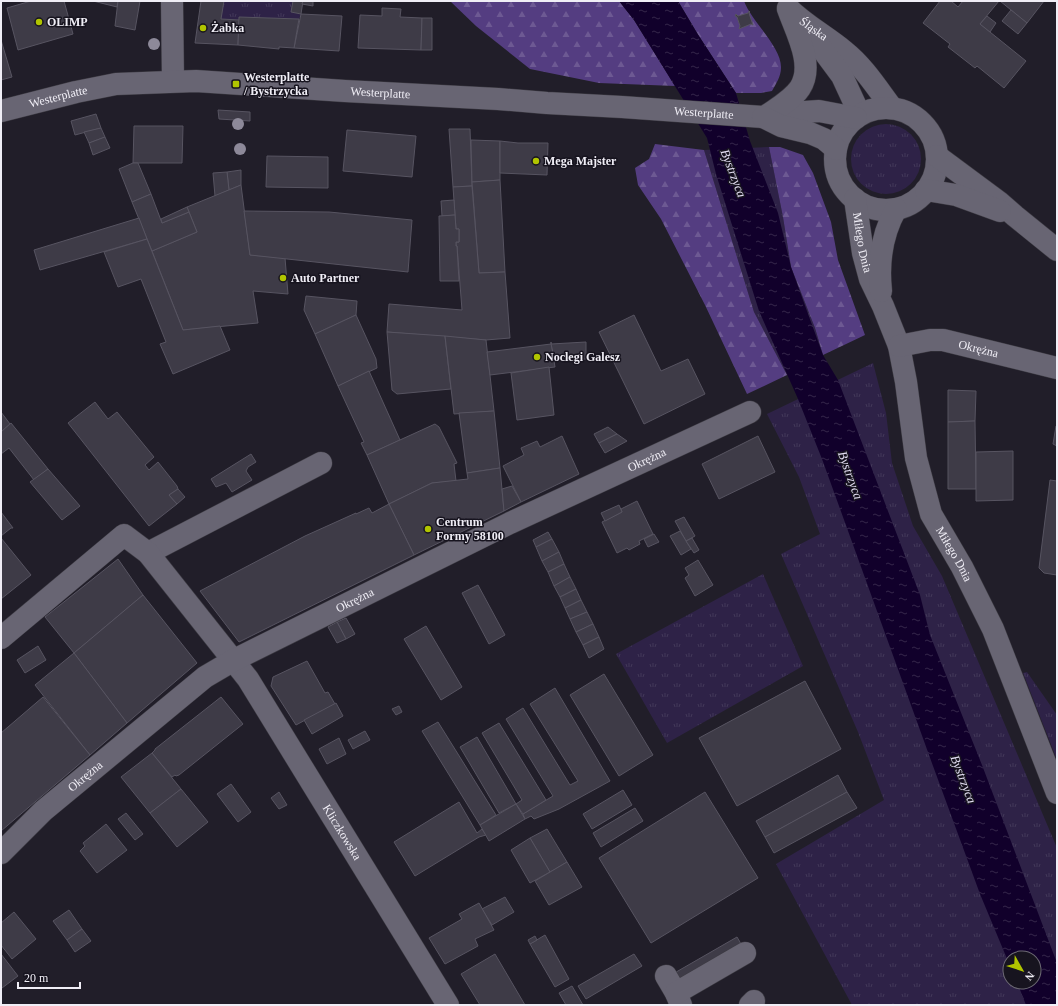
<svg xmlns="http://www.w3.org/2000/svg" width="1058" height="1006" viewBox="0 0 1058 1006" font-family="Georgia,serif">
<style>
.grass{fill:url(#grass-tufts);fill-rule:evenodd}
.forest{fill:url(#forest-firs)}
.water{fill:url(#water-ripples)}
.building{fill:#3e3b47;stroke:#575461}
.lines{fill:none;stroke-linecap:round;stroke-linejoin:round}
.minor-casing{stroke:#3d3b43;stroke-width:23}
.minor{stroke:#686573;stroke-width:22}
.tree{fill:#8d8999}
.poi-dot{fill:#b1c500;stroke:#17141f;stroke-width:1.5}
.labels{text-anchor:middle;stroke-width:3;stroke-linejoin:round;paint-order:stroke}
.poi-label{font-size:12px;font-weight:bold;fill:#f0eef6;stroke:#17141f;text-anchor:start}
.street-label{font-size:12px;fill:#f0eef6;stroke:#17141f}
.water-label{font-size:13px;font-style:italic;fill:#e1dcf1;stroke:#17141f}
</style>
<defs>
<pattern id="grass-tufts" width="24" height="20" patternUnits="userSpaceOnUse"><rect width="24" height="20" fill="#2e2247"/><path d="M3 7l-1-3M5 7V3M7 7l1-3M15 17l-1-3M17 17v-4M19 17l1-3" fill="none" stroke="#423859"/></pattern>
<pattern id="forest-firs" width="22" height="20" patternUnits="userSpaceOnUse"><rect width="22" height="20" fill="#543d81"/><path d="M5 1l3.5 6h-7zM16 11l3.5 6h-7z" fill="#6d5993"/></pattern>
<pattern id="water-ripples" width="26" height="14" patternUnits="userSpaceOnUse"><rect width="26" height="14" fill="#11002b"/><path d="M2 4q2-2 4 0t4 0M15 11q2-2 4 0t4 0" fill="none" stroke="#34264a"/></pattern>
</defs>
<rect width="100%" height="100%" fill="#211e29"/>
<!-- grass -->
<g class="grass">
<polygon points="224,1 293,1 291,12 301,14 299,19 240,17 239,20 221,19"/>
<circle cx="886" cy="159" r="35"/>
<polygon points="769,147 783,217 791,267 815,328 823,355 787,375 754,312 704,150"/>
<path d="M873,363l13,50 6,50 21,63 29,50 115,272v157h-205l-76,-141 108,-64 -26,-68 -77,-178 39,-20 -21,-57 -32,-63zM1010,958h24v24h-24z"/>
<polygon points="763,574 803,666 667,743 616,654"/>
<polygon points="1027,672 1057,715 1057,760 1023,673"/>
</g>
<!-- forest -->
<g class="forest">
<polygon points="450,1 619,1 634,20 675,86 599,83 530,69 476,26"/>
<path d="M678,1h66c7,20 38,46 37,67 0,8 -5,16 -9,23l-11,2h-25l-39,-60z"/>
<polygon points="655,144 704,150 754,312 787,375 747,394 705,305 661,219 638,185 635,168 649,159"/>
<polygon points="769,147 780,147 803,155 813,173 831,222 838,260 865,335 823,355 815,328 791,267 783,217"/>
</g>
<!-- water -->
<polygon class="water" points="619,1 678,1 697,33 736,93 750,141 778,213 791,267 823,355 838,380 920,595 930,635 982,765 1057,963 1057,1005 1026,1005 1017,982 1034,982 1034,958 1010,958 1010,966 980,894 933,766 822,459 798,399 759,311 716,174 707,138 634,20"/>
<!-- building -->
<g class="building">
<polygon points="31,1 64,1 73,34 18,50 7,8"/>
<polygon points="93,1 118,1 117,7"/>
<polygon points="118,1 140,1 135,30 115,26"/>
<polygon points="201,1 224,1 221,19 239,20 238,45 195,43"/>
<polygon points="293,1 303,1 301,14 291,12"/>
<polygon points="303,1 313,1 313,6 302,4"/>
<polygon points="940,1 951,1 958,7 963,1 999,1 980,24 1026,61 1004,88 977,66 975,68 948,47 950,44 923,23"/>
<polygon points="1000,1 1044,1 1027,23"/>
<polygon points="382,8 401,9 400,17 422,18 421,50 358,48 360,15 382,16"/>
<polygon points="1011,10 1027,23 1018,34 1002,21"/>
<polygon points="749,11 750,12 749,13 753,25 751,24 739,29 740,26 737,17 735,16 736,14 738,16 748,13"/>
<polygon points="301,14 342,16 339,51 294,48"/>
<polygon points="987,16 996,23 990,32 980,24"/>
<polygon points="239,17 299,19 294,48 279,47 279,49 238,45"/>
<polygon points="422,18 432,18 432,50 421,50"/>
<polygon points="1,40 12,77 1,80"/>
<polygon points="218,110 250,112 250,121 219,119"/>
<polygon points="96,114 101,128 75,135 71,121"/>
<polygon points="134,126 183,126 182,163 133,163"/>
<polygon points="101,128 105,137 89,143 84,132"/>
<polygon points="449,129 470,129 472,186 453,187"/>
<polygon points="347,130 416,136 412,177 343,171"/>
<polygon points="105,137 110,148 93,155 89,143"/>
<polygon points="471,140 500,141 500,180 472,182"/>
<polygon points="500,141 518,143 548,143 547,175 500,173"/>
<polygon points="267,156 328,157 328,188 266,187"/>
<polygon points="133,163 138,163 151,194 132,202 119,169"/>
<polygon points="241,170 241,185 229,190 227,172"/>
<polygon points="227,172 229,190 215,196 213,173"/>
<polygon points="500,180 505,272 479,273 472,182"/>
<polygon points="241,185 250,255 285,258 288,294 253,291 258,323 183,330 152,251 197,232 187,207"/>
<polygon points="472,186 479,273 505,272 510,338 486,340 387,332 389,304 462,310 457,246 456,246 456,242 459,242 459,229 456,229 453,187"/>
<polygon points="151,194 162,223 189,212 197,232 152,251 132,202"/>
<polygon points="454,200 455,215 442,216 441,201"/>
<polygon points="187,207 189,212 162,223 161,219"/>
<polygon points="244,211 329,212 412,220 408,272 250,255"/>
<polygon points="455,215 456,229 459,229 459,242 456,242 456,246 457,246 459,281 440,281 439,216"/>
<polygon points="139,218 147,239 40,270 34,250"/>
<polygon points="147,239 183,330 220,326 230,350 173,374 160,344 166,342 141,279 118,287 104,252"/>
<polygon points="306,296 357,301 356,315 315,334 304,310"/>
<polygon points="356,315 376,359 377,368 338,386 315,334"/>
<polygon points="634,315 661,371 688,359 705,394 644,424 599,332"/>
<polygon points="387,332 445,336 451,389 397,394 392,390"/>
<polygon points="445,336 486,340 494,411 454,414"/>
<polygon points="551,342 555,367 490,375 487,352 551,344"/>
<polygon points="586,342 586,359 555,361 551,344"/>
<polygon points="549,367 554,415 517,420 511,373"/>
<polygon points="369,371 400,440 367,455 361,443 364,442 338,386"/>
<polygon points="948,390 976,391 975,421 948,422"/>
<polygon points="95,402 108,419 117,412 154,457 145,465 149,470 158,462 177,486 178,489 169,495 177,504 149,526 68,423"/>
<polygon points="494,411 500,468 467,473 459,413"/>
<polygon points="1,412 10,424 1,432"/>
<polygon points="975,421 976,489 948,489 948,422"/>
<polygon points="11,423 48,469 34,480 9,448 1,454 1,432"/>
<polygon points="435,424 439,427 457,463 454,464 456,481 432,483 389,504 367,455"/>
<polygon points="1056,426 1057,426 1057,446 1053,444"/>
<polygon points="608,427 617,434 599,443 594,434"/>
<polygon points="617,434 627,441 605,453 599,443"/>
<polygon points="562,436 579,474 521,502 503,466 524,455 521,448 537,441 540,447"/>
<polygon points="758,436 775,472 719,499 702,464"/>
<polygon points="1013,451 1013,500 976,501 976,452"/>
<polygon points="251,454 256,462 248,467 246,471 252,480 232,492 226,483 216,487 211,479"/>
<polygon points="500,468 504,511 414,555 389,504 432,483 468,479 467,473"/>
<polygon points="48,469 80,506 62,520 30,482"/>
<polygon points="1050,480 1057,481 1057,575 1044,573 1039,568"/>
<polygon points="512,486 521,502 504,511 502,489"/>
<polygon points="178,489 185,497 177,504 169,495"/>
<polygon points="637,501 653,534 639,541 640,544 629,550 627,548 617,553 602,522 622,512 621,509"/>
<polygon points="389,504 414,555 239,642 200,591 305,536 356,513 356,514 369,508 372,513"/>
<polygon points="619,505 622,512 605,521 601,513"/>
<polygon points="1,512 13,528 11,528 1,536"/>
<polygon points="684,517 695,536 686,541 675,521"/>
<polygon points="680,531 691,549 681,555 670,536"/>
<polygon points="548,532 552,539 536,547 533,540"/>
<polygon points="654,534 659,542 648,547 644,539"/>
<polygon points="1,538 31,575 1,599"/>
<polygon points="692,538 699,550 694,553 686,541"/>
<polygon points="552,539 559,552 542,561 536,547"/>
<polygon points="559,552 564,564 548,572 542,561"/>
<polygon points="118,559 143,595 74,653 45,617"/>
<polygon points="698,560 713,585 695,596 685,578 689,575 685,568"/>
<polygon points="564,564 570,577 554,586 548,572"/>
<polygon points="570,577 576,589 560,597 554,586"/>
<polygon points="478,585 505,635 489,644 462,593"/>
<polygon points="576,589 581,600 565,608 560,597"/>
<polygon points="143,595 197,663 127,723 74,653"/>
<polygon points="581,600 587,612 570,619 565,608"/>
<polygon points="587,612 593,624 576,632 570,619"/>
<polygon points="346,618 355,634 346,639 337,622"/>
<polygon points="337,622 346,639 337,643 328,627"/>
<polygon points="593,624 599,637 583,645 576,632"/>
<polygon points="426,626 462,687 441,700 404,639"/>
<polygon points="599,637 604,649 589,658 583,645"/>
<polygon points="38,646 46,660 25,673 17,660"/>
<polygon points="74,653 127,723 90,755 35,685"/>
<polygon points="307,661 325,693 328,692 335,704 296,725 271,686 273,677"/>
<polygon points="604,674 653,755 619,776 570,695"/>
<polygon points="805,681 841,749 737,806 699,738"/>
<polygon points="555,688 610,781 559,809 534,819 531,816 525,819 523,814 553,796 506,719 523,708 570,785 578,781 530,704"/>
<polygon points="43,697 90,755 1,831 1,733"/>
<polygon points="221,697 243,724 179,775 176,776 175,775 172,777 152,753 155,750 155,749"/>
<polygon points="336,703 343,716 312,734 304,720"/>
<polygon points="399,706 402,712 396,715 392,709"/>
<polygon points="438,722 496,815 480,825 422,731"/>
<polygon points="499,723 546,800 523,814 516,804 522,800 482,733"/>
<polygon points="365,731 370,740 353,749 348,740"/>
<polygon points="477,737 516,804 499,813 460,747"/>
<polygon points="339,738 346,754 327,764 319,749"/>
<polygon points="152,753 181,789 150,813 121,777"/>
<polygon points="838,775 847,792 765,837 756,821"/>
<polygon points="231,784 251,812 238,822 217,794"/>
<polygon points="181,789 208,822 177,847 150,813"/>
<polygon points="623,790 632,805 592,829 583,814"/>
<polygon points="279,792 287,805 279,809 271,798"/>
<polygon points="705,792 758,878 651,943 599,858"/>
<polygon points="847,792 857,808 774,853 765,837"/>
<polygon points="459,802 477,833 482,829 486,835 479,837 415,876 394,842"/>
<polygon points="516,804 525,819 489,841 480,825"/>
<polygon points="635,808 643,821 601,847 593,833"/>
<polygon points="126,813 143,834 135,840 118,819"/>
<polygon points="106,824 127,850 97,873 80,851 85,846 83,843"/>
<polygon points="547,829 567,862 550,872 530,838"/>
<polygon points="530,838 550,872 530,883 511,850"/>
<polygon points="567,862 582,887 549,905 535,881"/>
<polygon points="505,897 514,912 492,925 482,909"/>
<polygon points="479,903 494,930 475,939 478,946 445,964 429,938 462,919 459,914"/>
<polygon points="69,910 82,929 67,940 53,921"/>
<polygon points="14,912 36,939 12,959 1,945 1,923"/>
<polygon points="82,929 91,941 75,952 67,940"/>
<polygon points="545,935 569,979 555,987 530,944"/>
<polygon points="535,936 537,940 530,944 528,940"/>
<polygon points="737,937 744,949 678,987 671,975"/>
<polygon points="1,954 18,976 2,988 1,987"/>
<polygon points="495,954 525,1005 480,1005 461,974"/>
<polygon points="634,954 642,966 586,999 578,986"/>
<polygon points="572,986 583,1005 566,1005 559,993"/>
</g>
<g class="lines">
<defs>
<g id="minor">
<polyline points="172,1 173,81"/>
<path id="s1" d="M788,8c17,17 38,28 56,43 20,16 33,37 48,57"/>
<polyline points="813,37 842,76 860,115"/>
<circle cx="886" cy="159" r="51"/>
<path id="s2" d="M1,111l75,-19 40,-8 80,-3 149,10 153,8 49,4 75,4 141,10 27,-4 29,-2 37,7"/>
<path d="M766,116c11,-8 26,-16 34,-28 15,-23 -4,-56 -12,-79"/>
<polyline points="763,117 781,126 810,133 824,139 836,149"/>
<polyline points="937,156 999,202 1015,216 1057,250"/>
<polyline points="926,190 956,195 1000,211"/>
<path id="s3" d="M855,199l8,54 7,26 13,27 16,40 7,36 10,76 15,56 31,53 31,62 64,164"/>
<path d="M881,291c-3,-28 1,-57 15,-82"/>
<path id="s4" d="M899,346l31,-6h13l114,28"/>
<polyline points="148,553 321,463"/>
<path id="s5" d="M1,638l123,-103 24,18 100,126 200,326"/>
<path id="s6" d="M1,853l42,-42 156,-129 6,-5 29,-17 276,-137 240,-111"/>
<polyline points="666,976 676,993 681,1005"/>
<polyline points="676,993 745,953"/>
<polyline points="750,1005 754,1001"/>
</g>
</defs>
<!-- minor casing -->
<use href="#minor" class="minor-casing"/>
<!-- minor -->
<use href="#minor" class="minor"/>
</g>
<!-- trees -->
<g class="tree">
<circle cx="154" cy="44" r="6"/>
<circle cx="238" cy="124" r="6"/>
<circle cx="240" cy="149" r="6"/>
</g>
<!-- markers -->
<g class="poi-dot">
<circle cx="39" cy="22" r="4"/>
<circle cx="203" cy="28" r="4"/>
<rect x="232" y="80" width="8" height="8" rx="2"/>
<circle cx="536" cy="161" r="4"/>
<circle cx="283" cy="278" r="4"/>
<circle cx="537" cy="357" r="4"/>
<circle cx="428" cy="529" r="4"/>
</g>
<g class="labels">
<!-- poi labels -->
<g class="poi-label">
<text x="47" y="26">OLIMP</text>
<text x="211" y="32">Żabka</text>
<text x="244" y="81">Westerplatte<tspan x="244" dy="14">/ Bystrzycka</tspan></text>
<text x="544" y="165">Mega Majster</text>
<text x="291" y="282">Auto Partner</text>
<text x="545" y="361">Noclegi Galesz</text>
<text x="436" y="526">Centrum<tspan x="436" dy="14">Formy 58100</tspan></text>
</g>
<!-- street labels -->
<g class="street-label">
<text dy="4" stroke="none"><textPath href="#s1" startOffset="33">Śląska</textPath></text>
<text dy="4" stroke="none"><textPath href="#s2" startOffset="383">Westerplatte</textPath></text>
<text dy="4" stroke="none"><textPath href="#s2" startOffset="59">Westerplatte</textPath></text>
<text dy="4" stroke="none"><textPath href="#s2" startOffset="707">Westerplatte</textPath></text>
<text dy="4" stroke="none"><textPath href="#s3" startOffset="44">Miłego Dnia</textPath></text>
<text dy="4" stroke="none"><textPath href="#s4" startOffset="81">Okrężna</textPath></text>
<text dy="4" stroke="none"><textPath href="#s6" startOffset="762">Okrężna</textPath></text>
<text dy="4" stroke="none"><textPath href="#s3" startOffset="372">Miłego Dnia</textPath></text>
<text dy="4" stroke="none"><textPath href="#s6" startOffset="438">Okrężna</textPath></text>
<text dy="4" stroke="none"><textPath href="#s6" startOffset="114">Okrężna</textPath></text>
<text dy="4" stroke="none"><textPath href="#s5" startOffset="531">Kliczkowska</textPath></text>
</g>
<!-- water labels -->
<g class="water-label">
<text transform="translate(734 173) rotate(69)" y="5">Bystrzyca</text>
<text transform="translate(851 475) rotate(70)" y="5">Bystrzyca</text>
<text transform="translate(964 779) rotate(69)" y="5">Bystrzyca</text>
</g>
</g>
<!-- border -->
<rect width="1058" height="1006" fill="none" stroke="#f0eef6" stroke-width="4"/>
<!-- north arrow -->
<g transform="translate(1022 970) rotate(129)"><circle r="19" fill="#17141f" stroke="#6e6b75"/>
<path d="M0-3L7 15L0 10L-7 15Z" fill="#b1c500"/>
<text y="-6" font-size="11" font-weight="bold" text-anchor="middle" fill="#f0eef6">N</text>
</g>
<!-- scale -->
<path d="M18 982v6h62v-6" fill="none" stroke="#f0eef6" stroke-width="2"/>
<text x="24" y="982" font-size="12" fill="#f0eef6" stroke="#17141f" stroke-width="3" paint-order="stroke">20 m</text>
</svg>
